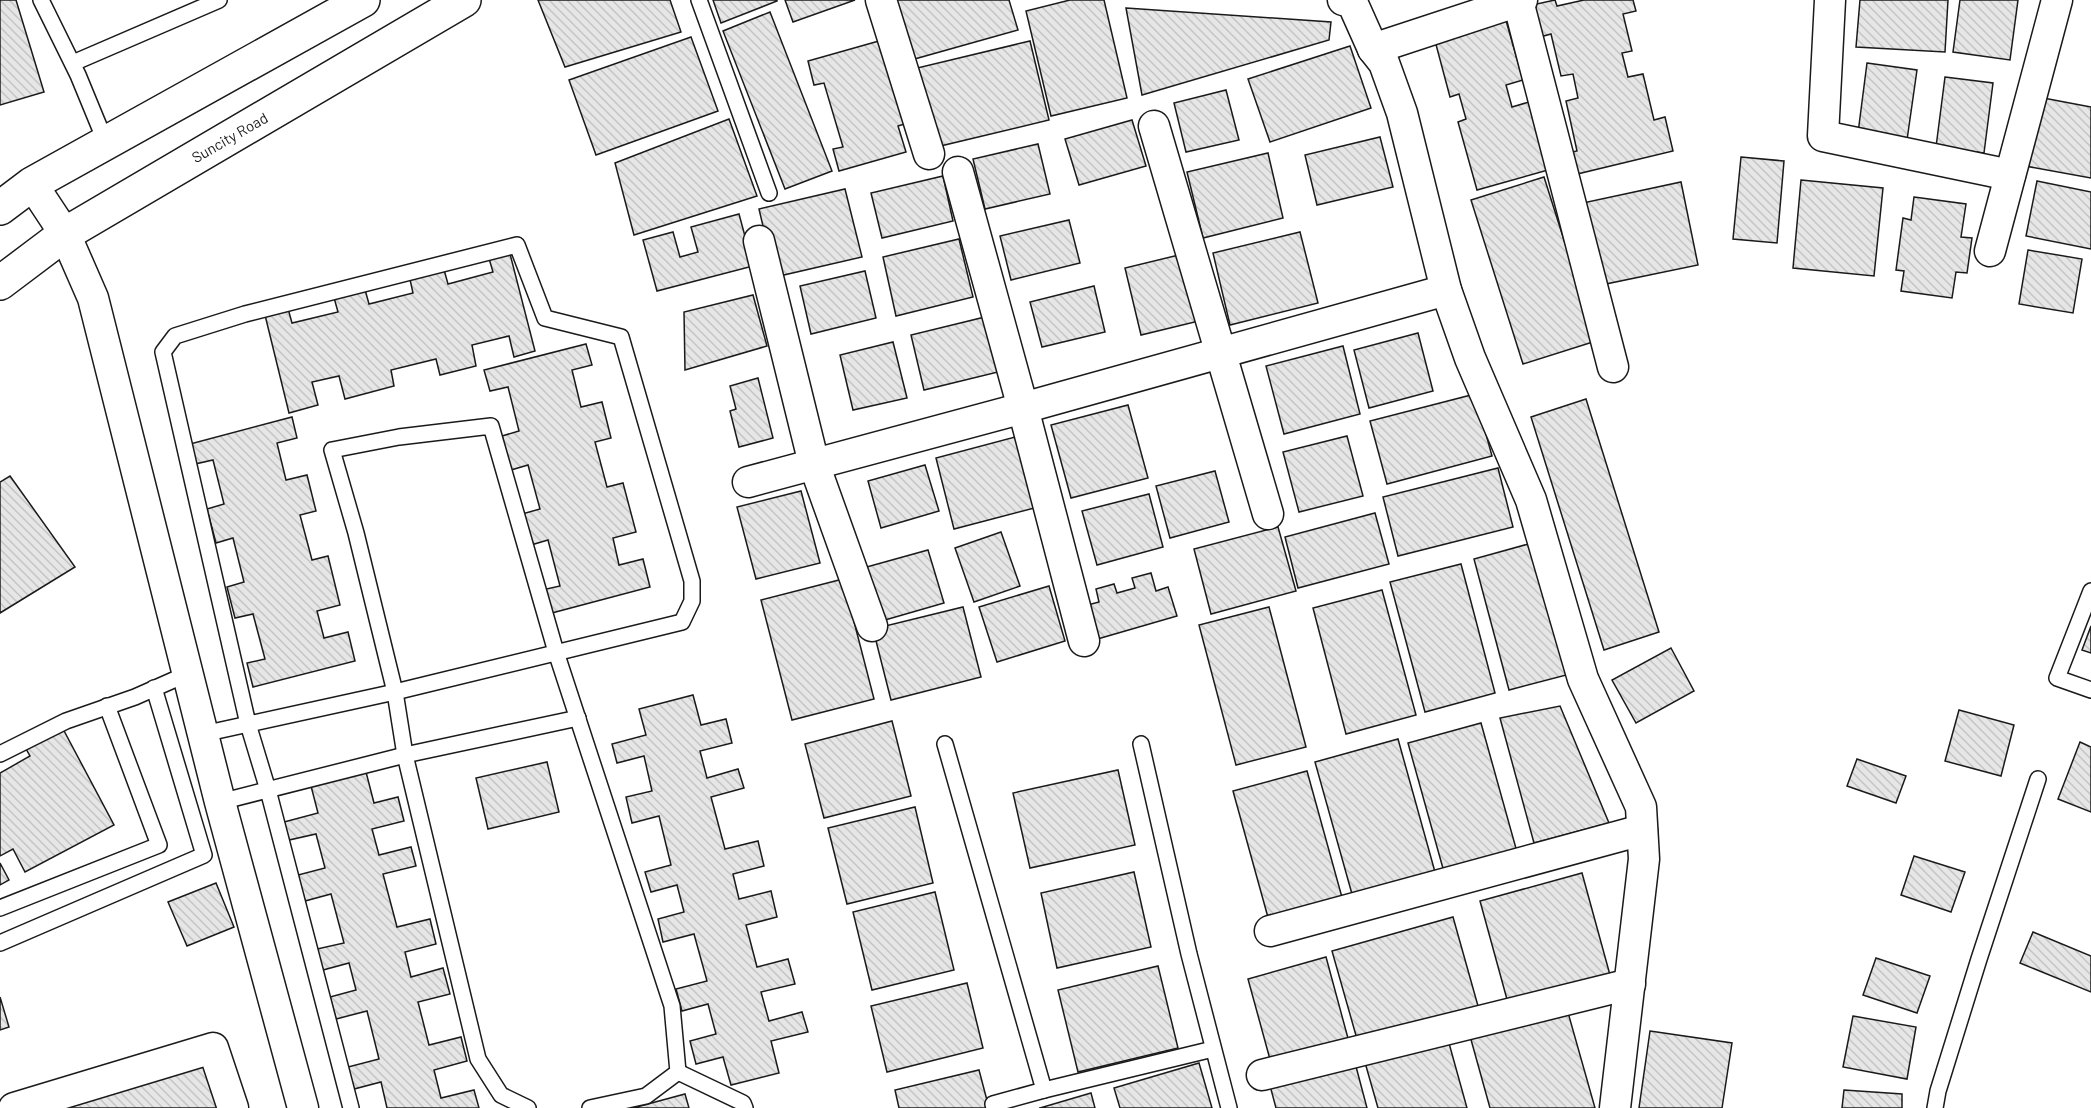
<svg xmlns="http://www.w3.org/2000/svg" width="2091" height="1108" viewBox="0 0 2091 1108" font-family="Barlow,sans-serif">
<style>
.building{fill:url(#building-back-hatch);stroke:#1a1a1a;stroke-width:1.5}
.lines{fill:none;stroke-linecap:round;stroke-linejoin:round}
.lane-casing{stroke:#1a1a1a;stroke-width:18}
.street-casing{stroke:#1a1a1a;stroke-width:33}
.secondary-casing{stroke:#1a1a1a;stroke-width:36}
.lane{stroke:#fff;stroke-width:15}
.street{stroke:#fff;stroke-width:30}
.secondary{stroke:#fff;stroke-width:33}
.labels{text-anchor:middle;stroke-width:4.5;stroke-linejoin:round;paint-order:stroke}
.street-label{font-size:15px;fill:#1a1a1a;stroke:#fff}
</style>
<defs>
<pattern id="building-back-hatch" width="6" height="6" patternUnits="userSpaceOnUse" patternTransform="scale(1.5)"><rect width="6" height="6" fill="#e6e6e6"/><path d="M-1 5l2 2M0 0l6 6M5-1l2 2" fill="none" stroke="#c5c5c5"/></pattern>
</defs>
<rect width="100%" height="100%" fill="#fff"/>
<!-- building -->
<g class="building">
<polygon points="0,0 16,0 44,92 0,105"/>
<polygon points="538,0 670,0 681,32 565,67"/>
<polygon points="713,0 777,0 777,1 721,23"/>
<polygon points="785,0 855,0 793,22"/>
<polygon points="894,0 1009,0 1018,30 911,60"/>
<polygon points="1070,0 1104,0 1127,98 1051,116 1026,11"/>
<polygon points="1555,0 1557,6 1584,0 1633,0 1636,11 1623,14 1632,51 1622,53 1628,77 1643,74 1654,120 1665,117 1673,151 1573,175 1567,153 1577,151 1566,101 1578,98 1573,74 1561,76 1551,34 1540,37 1532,5"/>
<polygon points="1860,0 1948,0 1945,52 1856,47"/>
<polygon points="1960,0 2018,0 2010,60 1953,52"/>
<polygon points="1126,8 1331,22 1329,40 1142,95"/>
<polygon points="770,12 832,171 785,189 723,31"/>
<polygon points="1505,17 1523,80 1506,85 1512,107 1529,102 1548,170 1477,190 1458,122 1466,119 1459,94 1450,97 1434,37"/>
<polygon points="691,37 718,111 596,155 569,80"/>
<polygon points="886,39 911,122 898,126 906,152 839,171 833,149 843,147 824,83 814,85 808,61"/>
<polygon points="1030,41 1049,120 932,148 913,69"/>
<polygon points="1350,46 1371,108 1270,142 1248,79"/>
<polygon points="1867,63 1917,70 1907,140 1858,133"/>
<polygon points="1945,77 1993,83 1984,153 1936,147"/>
<polygon points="1226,90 1239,140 1186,152 1174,103"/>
<polygon points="2038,97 2091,107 2091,178 2025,166"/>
<polygon points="729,119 757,196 634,235 615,163"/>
<polygon points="1132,120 1146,166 1079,185 1065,139"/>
<polygon points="1380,137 1393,187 1317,205 1305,155"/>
<polygon points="1038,144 1050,194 985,209 973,159"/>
<polygon points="1268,153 1283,218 1203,238 1187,172"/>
<polygon points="1741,157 1784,161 1777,243 1733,239"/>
<polygon points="943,176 953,221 882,238 871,193"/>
<polygon points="1544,177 1596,341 1523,364 1471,200"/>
<polygon points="1801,180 1883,188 1874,276 1793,268"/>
<polygon points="2037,181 2091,192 2091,249 2026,236"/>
<polygon points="1681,182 1698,265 1596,286 1578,204"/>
<polygon points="845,189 862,257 775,277 759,209"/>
<polygon points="1914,197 1966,204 1961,237 1972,238 1967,273 1956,272 1952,298 1901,291 1904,271 1896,270 1903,218 1911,220"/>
<polygon points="739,214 753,266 657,291 643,240 673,232 680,257 698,252 691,227"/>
<polygon points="1069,220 1080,263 1011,280 1000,236"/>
<polygon points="1300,232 1318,303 1230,325 1213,253"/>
<polygon points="959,239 973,297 896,316 883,257"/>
<polygon points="509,250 535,351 514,357 509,336 472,345 476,366 440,375 436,359 391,370 394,386 345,399 339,376 312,382 318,405 289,413 264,311 287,305 292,323 338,312 333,294 364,286 369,304 413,293 409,275 443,266 448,284 493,272 488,255"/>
<polygon points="2028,250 2082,259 2073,313 2019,304"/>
<polygon points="1187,253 1203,320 1141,335 1125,268"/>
<polygon points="865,271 876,318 811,334 800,286"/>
<polygon points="1094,286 1105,332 1042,347 1030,302"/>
<polygon points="753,295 767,346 685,370 684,312"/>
<polygon points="985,317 998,372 924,390 911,335"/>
<polygon points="1418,333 1433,391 1369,408 1354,350"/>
<polygon points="893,342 907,398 853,410 840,355"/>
<polygon points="586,344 592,365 572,370 581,407 602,402 611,438 595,442 607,487 623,483 636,532 613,538 619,565 643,559 650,587 548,614 542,590 560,586 548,540 531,545 522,514 540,509 528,465 511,470 502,436 519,431 508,387 490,391 484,370"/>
<polygon points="1343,346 1360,414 1284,434 1266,366"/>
<polygon points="758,378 773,438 739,447 730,411 736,409 730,386"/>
<polygon points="1475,394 1492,456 1387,484 1370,421"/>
<polygon points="1586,399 1659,632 1604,650 1531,417"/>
<polygon points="1128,405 1148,478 1071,498 1051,425"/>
<polygon points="292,417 297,438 277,443 286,480 307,475 316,511 300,515 312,560 328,556 340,605 317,611 324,638 348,632 355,661 253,687 247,663 265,659 253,614 235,618 227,587 244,582 233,538 216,543 207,509 224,504 213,460 195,464 190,444"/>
<polygon points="1023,435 1042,506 954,529 936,458"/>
<polygon points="1347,436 1363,496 1299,512 1283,452"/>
<polygon points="925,465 939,511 881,528 868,481"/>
<polygon points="1498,468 1513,527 1398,556 1383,497"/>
<polygon points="1215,471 1229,522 1170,538 1156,486"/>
<polygon points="10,476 75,567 0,613 0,482"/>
<polygon points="801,491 820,563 756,579 737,507"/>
<polygon points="1149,494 1163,547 1097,565 1082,511"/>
<polygon points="1375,513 1389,564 1298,588 1285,537"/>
<polygon points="1278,527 1296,591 1211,614 1194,549"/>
<polygon points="1001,532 1020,586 974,602 955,548"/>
<polygon points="1539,541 1574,673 1509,690 1474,559"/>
<polygon points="928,550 944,603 878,622 863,568"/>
<polygon points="1461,564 1495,693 1425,712 1390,582"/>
<polygon points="1151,573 1156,591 1168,587 1177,616 1094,640 1084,606 1099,602 1096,589 1114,584 1117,593 1135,588 1132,578"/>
<polygon points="843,579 874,699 792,720 761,600"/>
<polygon points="1049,586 1065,641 997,662 979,607"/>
<polygon points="1382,590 1416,715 1346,734 1313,608"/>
<polygon points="963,607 981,677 891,700 873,629"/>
<polygon points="1269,607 1306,747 1236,765 1199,625"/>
<polygon points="2091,626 2091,653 2082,650"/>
<polygon points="1671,648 1694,691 1636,723 1612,680"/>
<polygon points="693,695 701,725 726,719 732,743 700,751 707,778 738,769 744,788 711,797 725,849 758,841 764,866 733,874 739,899 771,891 777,917 746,925 757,967 788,959 795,984 761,992 769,1021 802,1012 808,1032 771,1041 779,1073 731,1085 723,1057 696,1064 690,1041 716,1034 708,1004 682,1011 676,989 707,981 694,934 663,942 658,919 684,912 677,885 651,892 645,872 671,865 659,816 632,823 626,797 652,791 644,756 617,763 612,744 646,735 639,709"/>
<polygon points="1560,706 1609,823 1534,843 1500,718"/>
<polygon points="1959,710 2014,725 2001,776 1945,761"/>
<polygon points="892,721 911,796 824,818 805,744"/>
<polygon points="1481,723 1517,852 1444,872 1408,743"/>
<polygon points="62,727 114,825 25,872 13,849 0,856 0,773 30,756 25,747"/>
<polygon points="1398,739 1435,872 1352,894 1315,762"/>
<polygon points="2080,742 2091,747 2091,812 2058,799"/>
<polygon points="1857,759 1906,776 1896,803 1847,786"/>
<polygon points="547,762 559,812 488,829 476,778"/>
<polygon points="1118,770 1135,845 1030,868 1013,793"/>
<polygon points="1307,771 1343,901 1269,921 1233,791"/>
<polygon points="366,772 374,803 398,797 404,821 372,829 379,855 411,847 416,866 383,874 397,927 430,919 436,944 405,952 411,977 443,968 450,994 418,1002 429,1045 461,1037 467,1061 434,1070 441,1098 474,1090 479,1108 387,1108 381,1082 354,1089 348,1067 379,1059 367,1011 336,1019 330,997 356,990 349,963 323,970 317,949 344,943 331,894 305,901 298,875 325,868 316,834 289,840 284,822 318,813 311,786"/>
<polygon points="915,807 933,883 847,904 828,828"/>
<polygon points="1914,856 1965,872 1951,912 1901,895"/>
<polygon points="0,863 9,880 0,885"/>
<polygon points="1134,872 1151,947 1057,968 1041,893"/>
<polygon points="1582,873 1610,975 1508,1003 1480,901"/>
<polygon points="216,883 234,927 187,946 168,902"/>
<polygon points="935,892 954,970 872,990 853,912"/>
<polygon points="1453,917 1478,1006 1357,1039 1332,951"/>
<polygon points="2033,932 2091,956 2091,992 2020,963"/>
<polygon points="1326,957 1349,1042 1271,1063 1248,979"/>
<polygon points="1876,958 1930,976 1917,1013 1863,995"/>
<polygon points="1158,966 1178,1048 1078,1072 1058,990"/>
<polygon points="967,983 983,1048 887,1072 871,1006"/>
<polygon points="0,997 9,1027 0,1030"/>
<polygon points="1567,1009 1595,1108 1490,1108 1470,1036"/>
<polygon points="1853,1016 1916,1027 1907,1079 1843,1067"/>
<polygon points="1650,1031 1732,1043 1722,1108 1639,1108"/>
<polygon points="1447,1036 1467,1108 1378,1108 1364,1059"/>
<polygon points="207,1058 224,1108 38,1108"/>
<polygon points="1354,1059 1367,1108 1276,1108 1269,1082"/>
<polygon points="1199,1063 1212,1108 1120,1108 1114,1088"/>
<polygon points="979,1070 989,1108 899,1108 895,1090"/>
<polygon points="1844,1090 1902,1094 1902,1108 1842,1108"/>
<polygon points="1091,1093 1095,1108 1039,1108 1040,1108"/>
<polygon points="685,1094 689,1108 633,1108"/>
</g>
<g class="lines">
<defs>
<g id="lane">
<polyline points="41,0 78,75 106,143"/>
<polyline points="699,0 769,193"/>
<polyline points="73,63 219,0"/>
<polyline points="2091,591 2057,678 2091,690"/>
<polyline points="203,734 395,692 682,622 692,601 692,581 621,337 545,318 517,245 245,314 175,336 163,352 248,724 268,790 351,1108"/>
<polyline points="945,744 1044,1090 993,1104 994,1108"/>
<polyline points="1141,744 1189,954 1229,1108"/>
<polyline points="0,754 66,721 135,697 187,674"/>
<polyline points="220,802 405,755 578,718"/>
<polyline points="0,908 159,845 107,706"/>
<polyline points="0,943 204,855 154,688"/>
<polyline points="678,1072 743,1103 745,1108"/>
<polyline points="1044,1090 1213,1049"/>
<polyline points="528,1108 501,1095 478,1059 405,755 395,692 356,533 332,450 399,437 491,426 556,652 672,1006 678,1072 646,1096 590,1108"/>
<polyline points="1935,1108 1938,1091 1979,959 2038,779"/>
</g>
<g id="street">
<polyline points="881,0 929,154"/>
<polyline points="1343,0 1352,2 1373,49 1384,63 1402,113 1446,290 1470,358 1531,500 1583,679 1641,807 1644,859 1615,1108"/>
<polyline points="1830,0 1823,136 2010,175"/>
<polyline points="1518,1 1613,367"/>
<polyline points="1373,49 1522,0"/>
<polyline points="1154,126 1268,514"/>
<polyline points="958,172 1023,408 1084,641"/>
<polyline points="32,184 65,234 93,298 220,802 303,1108"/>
<polyline points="759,241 814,464 872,626"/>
<polyline points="1990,251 2057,0"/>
<polyline points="748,482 1023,408 1446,290"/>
<polyline points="1270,931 1642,830"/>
<polyline points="1262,1075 1630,984"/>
<polyline points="14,1108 213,1048 233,1108"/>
</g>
<g id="secondary">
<polyline points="0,208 32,184 363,0"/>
<polyline points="0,283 65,234 464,0"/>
</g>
</defs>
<!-- lane casing -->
<use href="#lane" class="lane-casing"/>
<!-- street casing -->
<use href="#street" class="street-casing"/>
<!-- secondary casing -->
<use href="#secondary" class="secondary-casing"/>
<!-- lane -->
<use href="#lane" class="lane"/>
<!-- street -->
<use href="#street" class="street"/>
<!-- secondary -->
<use href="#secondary" class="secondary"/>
</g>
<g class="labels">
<!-- street labels -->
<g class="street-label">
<text transform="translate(230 138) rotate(-30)" y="5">Suncity Road</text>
</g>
</g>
</svg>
